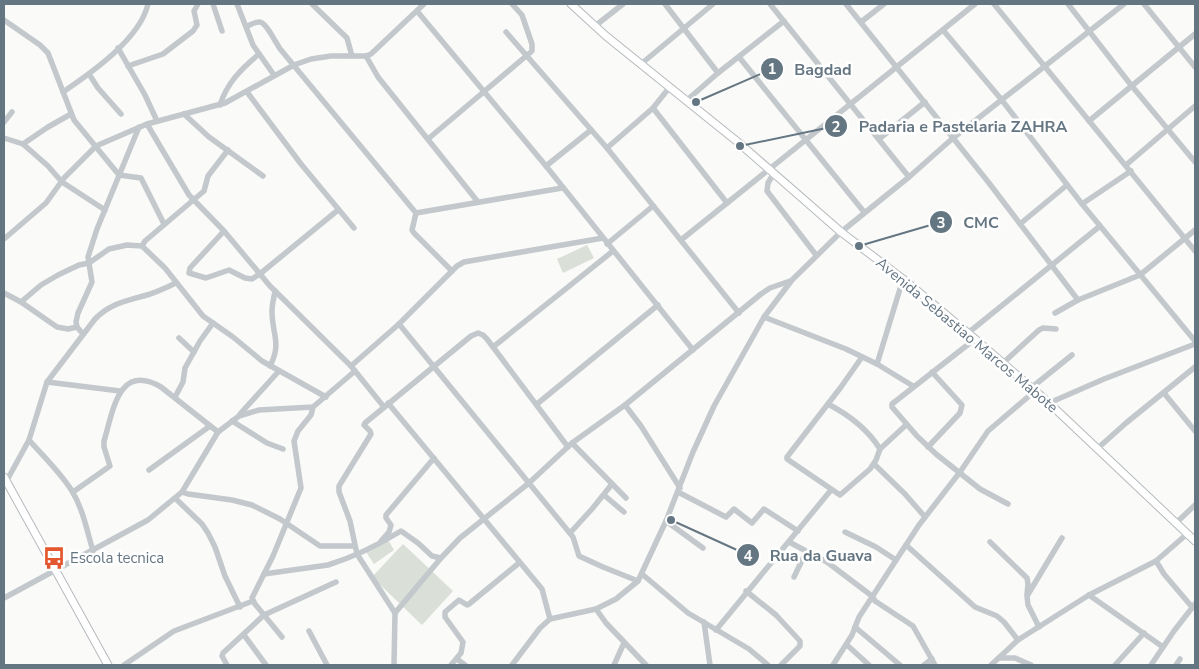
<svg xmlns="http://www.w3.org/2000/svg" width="1199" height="669" viewBox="0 0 1199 669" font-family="'Nunito Sans',sans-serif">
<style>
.park{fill:#dadfd7}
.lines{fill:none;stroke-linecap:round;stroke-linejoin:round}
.major-casing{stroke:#b5babe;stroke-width:9}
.minor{stroke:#c3c8cc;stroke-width:5.5}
.major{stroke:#fff;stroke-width:7}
.labels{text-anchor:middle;stroke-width:5;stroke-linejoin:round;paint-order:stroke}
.street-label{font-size:15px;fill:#657683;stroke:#fff}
.poi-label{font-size:15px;fill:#657683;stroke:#fff;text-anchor:start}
.leader{fill:none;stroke:#657683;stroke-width:2}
.callout-dot{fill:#657683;stroke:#fff;stroke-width:2}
.mark-label{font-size:15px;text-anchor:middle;font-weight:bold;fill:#fff}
.callout-label{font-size:16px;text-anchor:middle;font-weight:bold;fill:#657683;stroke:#fff;stroke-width:5;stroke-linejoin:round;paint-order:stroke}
</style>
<rect width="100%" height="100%" fill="#fafaf8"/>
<!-- park -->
<g class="park">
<polygon points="587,245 594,258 563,273 557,259"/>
<polygon points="387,538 394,550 374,564 366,552"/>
<polygon points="403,544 453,591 422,625 372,577"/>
</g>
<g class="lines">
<defs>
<g id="major">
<polyline points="571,4 606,36 739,143 841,232 903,279 975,339 1049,403 1195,541"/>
<polyline points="4,477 108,665"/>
</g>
</defs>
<!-- major casing -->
<use href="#major" class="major-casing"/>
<!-- minor -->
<g class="minor">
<polyline points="213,4 222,31"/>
<polyline points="237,4 253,45 274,75"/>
<polyline points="312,4 347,38 352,56"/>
<polyline points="665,4 718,73"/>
<polyline points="770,4 909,177"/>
<polyline points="846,4 989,183 1078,300"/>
<polyline points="994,4 1195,251"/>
<polyline points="1068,4 1131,85 1195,162"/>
<polyline points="1144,4 1195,67"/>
<polyline points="417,11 546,166 693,350"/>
<polyline points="4,20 40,45 48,53 74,120 119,175 141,178 164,224"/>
<polyline points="861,22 884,4"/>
<path d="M247,26c3,-1 8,-4 12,-4 7,-1 17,22 22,28l135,163 -4,17 2,3 38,38"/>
<polyline points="595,26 623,4"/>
<polyline points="943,30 1001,99 1082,204 1195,341"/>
<polyline points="506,32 607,148 739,313"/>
<polyline points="118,48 145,95 157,121"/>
<polyline points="366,56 378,77 478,202"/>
<polyline points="739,57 864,212"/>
<polyline points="641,64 713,4"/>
<polyline points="128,66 163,54 193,31 197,25 194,11 198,4"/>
<polyline points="89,74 98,88 121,114"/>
<path d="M63,92c28,-19 77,-53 85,-88"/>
<polyline points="247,92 301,164 354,228"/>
<polyline points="686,101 718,73 784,21"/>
<path d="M220,105c7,-22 21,-36 39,-51"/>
<polyline points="653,108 727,203"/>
<polyline points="184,114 209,137 263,176"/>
<polyline points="1089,121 1195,34"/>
<polyline points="4,122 12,112"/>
<polyline points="147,124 189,195 224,231 270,286 351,366 384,407"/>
<polyline points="4,138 23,144 48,166 62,182 105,210"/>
<polyline points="428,139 532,51 532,44 522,15 512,4"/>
<polyline points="879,139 925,102"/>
<polyline points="23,144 48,127 71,114"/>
<polyline points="607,148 653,108 669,88"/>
<polyline points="228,150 208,176 204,191 145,241 142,246 165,268 203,316 233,337 262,361 326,397"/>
<polyline points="1126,165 1195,106"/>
<polyline points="546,166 591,130"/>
<polyline points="774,173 768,183 767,191 816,255"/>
<polyline points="1082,204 1131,171"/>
<polyline points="416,213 562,188"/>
<polyline points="1020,224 1067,185"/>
<polyline points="224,231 190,268 189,273 206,278 229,270 245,278 252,279 261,273 338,210"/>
<polyline points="4,239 46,203 64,178 96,146 147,124 225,103 294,65 311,59 331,56 366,56 371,54 424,4"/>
<polyline points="681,240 975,4"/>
<polyline points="607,244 653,206"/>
<polyline points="4,293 21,302 57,327 68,329 77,327"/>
<polyline points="21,302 41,285 58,275 79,265 89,263 109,249 127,245 142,246"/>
<polyline points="1055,313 1078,300 1140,275 1195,230"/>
<polyline points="764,317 846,349 877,364 913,386"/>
<polyline points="399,324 573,537 579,556 603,567 638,581"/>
<polyline points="968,333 1100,226"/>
<polyline points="83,334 77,327 76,322 78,313 92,282 88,257 97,229 139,127"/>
<polyline points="179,338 194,352"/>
<polyline points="975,339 892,404 892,407 917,436 936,454 980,489 1008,504"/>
<polyline points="493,347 613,251"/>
<polyline points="862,357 841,387 787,457 787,459 840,495 870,469 876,460 880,449 906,425"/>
<polyline points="1003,363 1039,330 1043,328 1056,329"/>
<polyline points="877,364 903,279"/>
<path d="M270,366c12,-23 2,-31 2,-55 0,-7 2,-13 3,-20"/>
<polyline points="351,366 399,324 457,266 464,262 603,238"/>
<polyline points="47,382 120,391"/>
<polyline points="1031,388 1072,355"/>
<polyline points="1164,393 1195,431"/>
<polyline points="175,397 183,382 185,368 200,341 213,323"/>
<polyline points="388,403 542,589 550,619"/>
<polyline points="1049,403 1104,379 1195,344"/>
<polyline points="537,404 658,305"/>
<path d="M828,404c21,11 39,24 52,45"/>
<polyline points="625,405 641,426 680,488"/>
<polyline points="240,414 279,371"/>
<polyline points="232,421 267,443 283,449"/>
<path d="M29,440c14,16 31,32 43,51 11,18 15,40 21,60"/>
<polyline points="572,443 626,498"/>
<polyline points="928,447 960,413 962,405 932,372"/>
<polyline points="1098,448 1126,423 1195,367"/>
<polyline points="874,464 905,494 925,517"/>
<polyline points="149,470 210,426"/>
<path d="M6,482l23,-42 18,-58 48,-63c15,-16 32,-18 52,-24 10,-3 20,-8 29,-12"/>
<path d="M73,492l37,-26 -6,-19v-6c9,-29 14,-79 57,-54l57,45"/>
<polyline points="182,492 188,494 232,500 252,505 280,519 320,546 354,546"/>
<polyline points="678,492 726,517 734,509 752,523 764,509 798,531"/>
<polyline points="604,495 624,512"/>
<polyline points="176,499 202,524 208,533 215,547 225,576 240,607"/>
<polyline points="666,521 703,548"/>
<polyline points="1176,523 1195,505"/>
<polyline points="845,532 876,547 896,560"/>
<polyline points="570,533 592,509 612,484"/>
<polyline points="381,541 389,532 391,525 386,518 386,515 434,458"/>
<polyline points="789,542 827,562 872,596 875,601 913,626 935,665"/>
<polyline points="990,542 1027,578 1028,584 1027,594"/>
<polyline points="906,545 975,607 997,616 1004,622 1018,640"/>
<polyline points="1156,561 1164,574 1192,607"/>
<path d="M264,574l64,-9c26,-8 50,-20 73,-34l17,12 14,13 9,2"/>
<polyline points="642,574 688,613 749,649 768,665"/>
<polyline points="794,577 806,552"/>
<polyline points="746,591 776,615 800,641 800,646 781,665"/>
<polyline points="1089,595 1163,647"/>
<polyline points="4,598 148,520 182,492 218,432 239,416 259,410 313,407 355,371"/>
<polyline points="596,609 606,623 646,665"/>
<polyline points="395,613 357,554 350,521 339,492 339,486 371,434 370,431 364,425 365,423 471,336 478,333 483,335 487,339 568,447"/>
<polyline points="704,622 710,665"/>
<polyline points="855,627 900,665"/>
<polyline points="1039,627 1028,605 1027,596 1062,538"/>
<polyline points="716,630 831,490"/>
<polyline points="309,631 327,665"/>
<polyline points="244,635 266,665"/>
<polyline points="282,637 255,604 252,598 273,556 301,488 294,441 298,431 311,415 313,407"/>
<polyline points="847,645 869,665"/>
<polyline points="999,658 1015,658 1031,665"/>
<polyline points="457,659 465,665"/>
<polyline points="124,665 174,631 253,601"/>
<polyline points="227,665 222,656 223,653 264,615 336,582"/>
<polyline points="394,665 395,613 441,558 460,538 529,483 572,443 625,405 761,294 770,288 790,281"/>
<polyline points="451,665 461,653 463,642 445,617 445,612 459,600 467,605 469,604 519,563"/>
<polyline points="512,665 540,628 550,619 596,609 616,599 638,581 666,521 693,452 714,406 764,317 792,280 841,232 909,177 953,138 1124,4"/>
<polyline points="614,665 624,643"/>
<polyline points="833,665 852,635 859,617 919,525 960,472 988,431 1035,391"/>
<polyline points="924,665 932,659"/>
<polyline points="991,665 1018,640 1089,595 1156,561 1187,534"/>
<polyline points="1115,665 1144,633"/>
<polyline points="1151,665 1174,631 1195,604"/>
<polyline points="1176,665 1180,659"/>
</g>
<!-- major -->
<use href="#major" class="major"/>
</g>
<!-- icons -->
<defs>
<symbol id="bus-bare" viewBox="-9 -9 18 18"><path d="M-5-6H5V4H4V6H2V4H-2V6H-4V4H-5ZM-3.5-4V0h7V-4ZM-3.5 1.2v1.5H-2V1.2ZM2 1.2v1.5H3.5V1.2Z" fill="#e4572e" stroke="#fff" stroke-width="2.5" paint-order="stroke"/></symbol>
</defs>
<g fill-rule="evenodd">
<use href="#bus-bare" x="38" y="542" width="32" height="32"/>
</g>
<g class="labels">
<!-- street labels -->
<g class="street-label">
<text transform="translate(967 335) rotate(40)" y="5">Avenida Sebastiao Marcos Mabote</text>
</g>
<!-- poi labels -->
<g class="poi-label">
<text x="70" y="563">Escola tecnica</text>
</g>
</g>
<!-- callouts -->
<path class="leader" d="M696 102L772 69M740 146L836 126M859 246L941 222M671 520L748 555"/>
<g class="callout-dot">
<circle cx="696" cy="102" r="5"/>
<circle cx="740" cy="146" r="5"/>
<circle cx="859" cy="246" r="5"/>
<circle cx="671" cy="520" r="5"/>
<circle cx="772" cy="69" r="12"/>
<circle cx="836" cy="126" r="12"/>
<circle cx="941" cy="222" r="12"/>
<circle cx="748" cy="555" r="12"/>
</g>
<g class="mark-label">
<text x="772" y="74">1</text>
<text x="836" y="132">2</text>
<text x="941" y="228">3</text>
<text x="748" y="561">4</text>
</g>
<g class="callout-label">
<text x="823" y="75">Bagdad</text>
<text x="963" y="132">Padaria e Pastelaria ZAHRA</text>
<text x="981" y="228">CMC</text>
<text x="821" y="561">Rua da Guava</text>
</g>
<!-- border -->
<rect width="1199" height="669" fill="none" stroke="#657683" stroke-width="10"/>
</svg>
